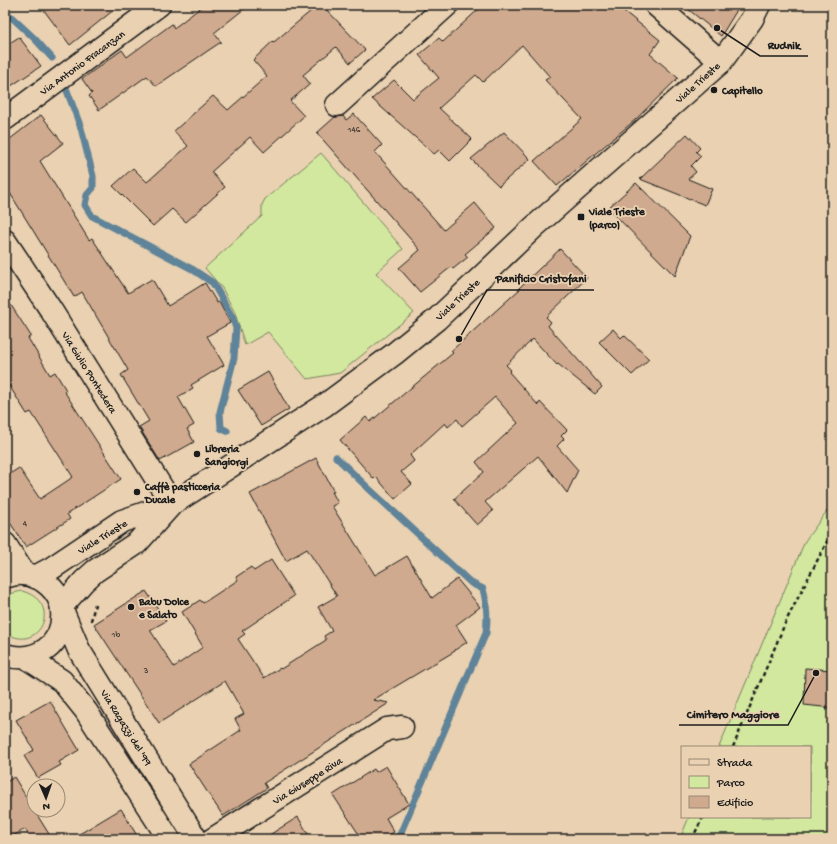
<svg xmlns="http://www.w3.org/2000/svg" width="837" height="844" viewBox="0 0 837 844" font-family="'Gochi Hand',sans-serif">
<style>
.green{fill:#d1e89e;stroke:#76825d}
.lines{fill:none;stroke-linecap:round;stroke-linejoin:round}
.stream{stroke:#5f8398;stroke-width:7}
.building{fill:#d0aa8e;stroke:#1c1c1c}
.street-casing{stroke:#1c1c1c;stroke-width:25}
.secondary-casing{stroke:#1c1c1c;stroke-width:25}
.primary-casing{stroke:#1c1c1c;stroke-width:25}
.path{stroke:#1c1c1c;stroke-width:2.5;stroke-dasharray:4 3;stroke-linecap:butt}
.street{stroke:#e9d1b1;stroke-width:22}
.secondary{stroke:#e9d1b1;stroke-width:22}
.primary{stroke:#e9d1b1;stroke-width:22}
.poi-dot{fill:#1c1c1c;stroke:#e9d1b1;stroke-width:1.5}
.labels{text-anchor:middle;stroke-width:3.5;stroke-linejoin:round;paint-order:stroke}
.number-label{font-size:9px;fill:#494038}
.street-label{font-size:11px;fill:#1c1c1c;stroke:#e9d1b1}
.poi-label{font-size:11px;font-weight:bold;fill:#1c1c1c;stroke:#e9d1b1;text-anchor:start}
.leader{fill:none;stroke:#1c1c1c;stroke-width:1.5}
.callout-dot{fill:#1c1c1c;stroke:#e9d1b1;stroke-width:1.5}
.callout-label{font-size:12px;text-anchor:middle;font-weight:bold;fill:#1c1c1c;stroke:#e9d1b1;stroke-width:3.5;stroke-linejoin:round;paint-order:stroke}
</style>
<rect width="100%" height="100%" fill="#e9d1b1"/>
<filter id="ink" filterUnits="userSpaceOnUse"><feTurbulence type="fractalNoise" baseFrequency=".025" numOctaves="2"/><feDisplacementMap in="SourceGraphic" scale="8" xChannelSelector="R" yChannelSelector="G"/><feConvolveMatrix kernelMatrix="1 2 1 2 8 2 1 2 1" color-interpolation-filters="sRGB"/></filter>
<g filter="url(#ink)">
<!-- green -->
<g class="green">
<polygon points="321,153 403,249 376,273 414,313 340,373 307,379 268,332 245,345 235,313 222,288 205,268 262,216 262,205 265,199"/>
<polygon points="832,504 832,839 680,839 689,817 810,817 810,747 719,747 805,541"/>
<path d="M22,591c43,12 16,65 -17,41v-35l8,-4z"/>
</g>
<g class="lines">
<!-- stream -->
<g class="stream">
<polyline points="5,11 35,39 52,58"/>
<polyline points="66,88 81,128 93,176 93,188 87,195 85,205 92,216 192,269 213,283 232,317 236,328 234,358 220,412 221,428 227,431"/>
<path d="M336,457l30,29 105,97 12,6c4,15 5,28 3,44l-88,206"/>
</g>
</g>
<!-- building -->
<g class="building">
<polygon points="40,5 120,5 70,45"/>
<polygon points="204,5 249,5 214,33 221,42 209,50 156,86 147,76 99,110 89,96 92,93 82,79 122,50 127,57 172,24 174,28"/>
<polygon points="318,5 322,5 365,50 350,63 336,47 303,75 310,84 290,101 304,116 264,152 250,137 211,172 225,187 186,222 172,209 153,226 113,186 133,168 147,182 188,146 174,131 213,96 228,110 267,76 253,60 273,41 274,42"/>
<polygon points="483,5 616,5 660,40 650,54 678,78 635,120 557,186 534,161 582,119 545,80 550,77 522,45 483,82 476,75 439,108 472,139 450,161 439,150 434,154 372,99 394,80 413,99 439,78 419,55 439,38 443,42"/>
<polygon points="683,5 740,5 721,36"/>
<polygon points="19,37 41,66 5,90 5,46"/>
<polygon points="354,114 382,145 375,152 444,230 475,203 496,228 465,254 468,257 453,269 451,267 420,292 399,268 420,250 317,133 335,117 343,116 346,120"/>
<polygon points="41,115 63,143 40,161 89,240 92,238 128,293 152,279 168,306 205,283 217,303 219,302 230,323 207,336 224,365 191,385 193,388 178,397 194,425 187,429 194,442 160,461 139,427 149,421 121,375 128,370 82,292 74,297 5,185 5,143"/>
<polygon points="504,132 530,159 499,186 471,159"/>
<polygon points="687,134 700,148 696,152 701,156 691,166 696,172 688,179 712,189 705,205 640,179"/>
<polygon points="636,183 690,236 675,276 608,208"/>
<polygon points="560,249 587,278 546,317 551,322 548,326 602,387 595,394 558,364 557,365 533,339 506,365 511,370 509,372 538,405 540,402 567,430 561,436 564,439 557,446 578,470 567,493 538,456 485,502 493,511 477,525 454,499 484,472 476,462 518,423 495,397 462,426 457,419 448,427 445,423 410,455 414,461 401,472 412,484 395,499 376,477 374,479 340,440 366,417 370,422 453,353 451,351 520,289 519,288"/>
<polygon points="5,296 31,336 28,338 50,375 55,372 66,390 64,391 121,479 67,514 70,519 26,547 5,515 5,477 19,468 40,499 73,477 31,412 27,414 5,379"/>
<polygon points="613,329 621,338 624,335 649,359 632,375 599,342"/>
<polygon points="268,372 289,409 261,426 238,390"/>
<polygon points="316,458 334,492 332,492 338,503 332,506 375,575 407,556 432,598 457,579 480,607 456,625 467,642 455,650 455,651 373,700 389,703 264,783 267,788 223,816 189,764 241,730 235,719 244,714 225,681 159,723 94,624 146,591 166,621 150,630 174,667 203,647 182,612 200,600 203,603 238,580 236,577 251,567 254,571 271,560 294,596 242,631 245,634 238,639 264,678 280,668 281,669 326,640 324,636 332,631 318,607 337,596 307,549 286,561 250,494"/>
<polygon points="805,668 832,670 832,708 804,705"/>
<polygon points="50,701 79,750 59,762 61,765 38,778 24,756 34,750 16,720"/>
<polygon points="386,766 409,804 386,818 394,832 382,839 362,839 333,795 374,769 376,772"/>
<polygon points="14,777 34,810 52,839 31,839 25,829 8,839 5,839 5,800 8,798 5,793 5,783"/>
<polygon points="121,809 139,839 71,839"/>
<polygon points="298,817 311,839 263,839"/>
</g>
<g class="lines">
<defs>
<g id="street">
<polyline points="656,5 721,62"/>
<polyline points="337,105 447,5"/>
<polyline points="5,119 159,5"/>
<polyline points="5,241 51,310 172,504"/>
<polyline points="213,839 387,729 402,727"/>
</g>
<g id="secondary">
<polyline points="35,577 52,568 122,521 172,504 325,405 394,354 437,319 534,227 721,62 752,19 759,5"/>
<polyline points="62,606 84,581 95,571 137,543 171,505"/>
</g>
<g id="primary">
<polyline points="5,544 24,574"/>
<path d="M5,577c6,-2 12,-4 18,-3 19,1 38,18 39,37 3,34 -26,53 -57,44"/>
<polyline points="63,612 79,650 196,839"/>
<polyline points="27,658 62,681 86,711 169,839"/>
</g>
</defs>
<!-- street casing -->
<use href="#street" class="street-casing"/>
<!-- secondary casing -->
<use href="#secondary" class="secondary-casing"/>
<!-- primary casing -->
<use href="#primary" class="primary-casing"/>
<!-- path -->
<g class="path">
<polyline points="91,621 95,604"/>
<polyline points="733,747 786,621 832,532"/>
<polyline points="692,839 703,817"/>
</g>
<!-- street -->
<use href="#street" class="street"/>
<!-- secondary -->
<use href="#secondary" class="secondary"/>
<!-- primary -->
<use href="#primary" class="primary"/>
</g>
</g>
<!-- markers -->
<g class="poi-dot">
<circle cx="714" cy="90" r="4"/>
<rect x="577" y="213" width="8" height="8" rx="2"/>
<circle cx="197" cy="454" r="4"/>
<circle cx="137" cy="492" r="4"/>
<circle cx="131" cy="607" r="4"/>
</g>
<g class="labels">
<!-- number labels -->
<g class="number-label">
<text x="354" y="132">146</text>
<text x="25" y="526">4</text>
<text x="116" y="637">1b</text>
<text x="146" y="673">3</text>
</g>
<!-- street labels -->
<g class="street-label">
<text transform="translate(82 62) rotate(-36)" y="4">Via Antonio Fracanzan</text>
<text transform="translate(697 82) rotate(-42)" y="4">Viale Trieste</text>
<text transform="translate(457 299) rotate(-43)" y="4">Viale Trieste</text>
<text transform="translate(90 372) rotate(58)" y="4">Via Giulio Pontedera</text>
<text transform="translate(102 536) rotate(-32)" y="4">Viale Trieste</text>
<text transform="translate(127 727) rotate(58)" y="4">Via Ragazzi del '99</text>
<text transform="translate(307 780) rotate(-32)" y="4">Via Giuseppe Riva</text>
</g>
<!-- poi labels -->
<g class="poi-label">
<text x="722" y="94">Capitello</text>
<text x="589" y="215">Viale Trieste<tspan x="589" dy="13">(parco)</tspan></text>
<text x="205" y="452">Libreria<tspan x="205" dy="13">Sangiorgi</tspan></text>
<text x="145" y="490">Caffè pasticceria<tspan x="145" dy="13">Ducale</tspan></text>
<text x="139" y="605">Babu Dolce<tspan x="139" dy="13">e Salato</tspan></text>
</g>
</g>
<!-- callouts -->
<path class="leader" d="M717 28L760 56H808M459 339L487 290H594M816 673L788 725H679"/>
<g class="callout-dot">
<circle cx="717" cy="28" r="4"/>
<circle cx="459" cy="339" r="4"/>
<circle cx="816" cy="673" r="4"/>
</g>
<g class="callout-label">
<text x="784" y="49">Rudnik</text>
<text x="541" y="282">Panificio Cristofani</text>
<text x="733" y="718">Cimitero Maggiore</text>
</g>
<!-- margin -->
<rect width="837" height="844" fill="none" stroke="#e9d1b1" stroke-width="20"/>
<rect x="10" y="10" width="817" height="824" fill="none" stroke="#1c1c1c" stroke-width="1.5" filter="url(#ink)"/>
<!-- legend -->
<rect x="681" y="746" width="130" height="72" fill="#e9d1b1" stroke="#978975"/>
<rect x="689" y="759" width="20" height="6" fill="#e9d1b1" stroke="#978975"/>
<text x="717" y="766" font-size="12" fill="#1c1c1c">Strada</text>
<rect x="689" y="776" width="20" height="12" fill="#d1e89e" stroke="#978975"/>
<text x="717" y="786" font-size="12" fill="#1c1c1c">Parco</text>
<rect x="689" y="796" width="20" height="12" fill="#d0aa8e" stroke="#978975"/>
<text x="717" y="806" font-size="12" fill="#1c1c1c">Edificio</text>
<!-- north arrow -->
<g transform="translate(46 798) rotate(178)"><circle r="19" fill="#e9d1b1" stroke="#978975"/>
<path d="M0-3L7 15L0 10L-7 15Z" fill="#1c1c1c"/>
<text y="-6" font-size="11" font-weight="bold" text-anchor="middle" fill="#1c1c1c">N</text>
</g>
</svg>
